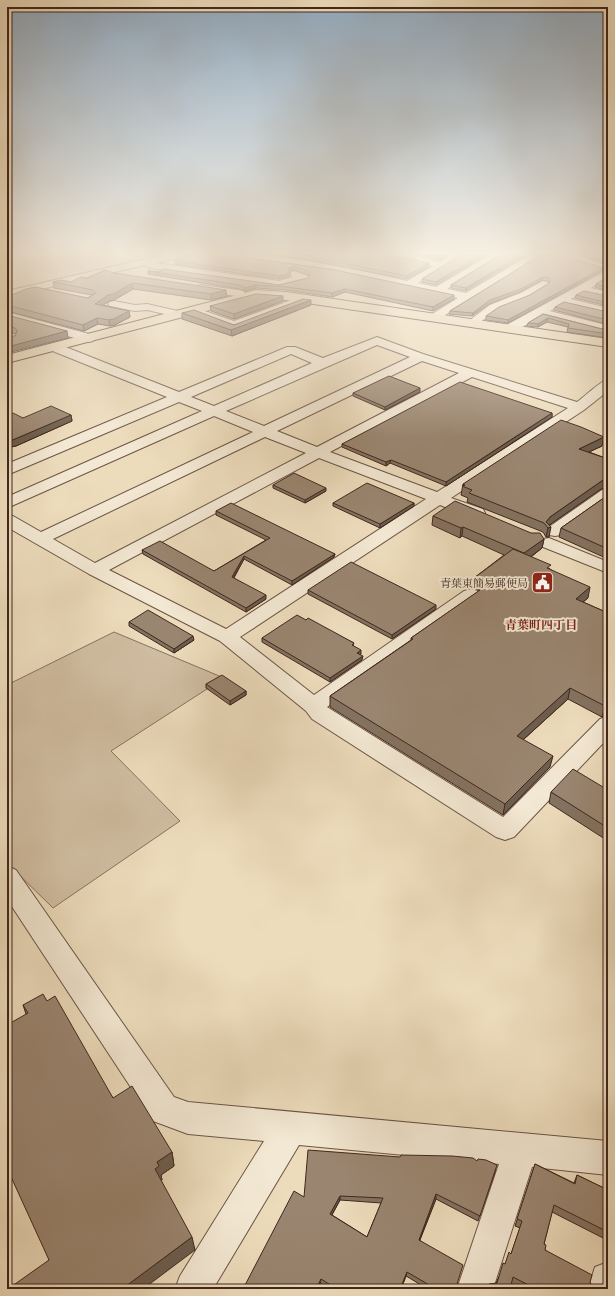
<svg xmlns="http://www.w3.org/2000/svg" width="615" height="1296" viewBox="0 0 615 1296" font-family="Alegreya,'Noto Serif JP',serif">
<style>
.green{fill:#d0bda1;stroke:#887260}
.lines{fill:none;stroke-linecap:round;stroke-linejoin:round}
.minor-casing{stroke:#6b5446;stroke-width:2}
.major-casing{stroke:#40271e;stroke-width:2}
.minor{fill:#f3e8d3;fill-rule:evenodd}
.major{fill:#eddcbc;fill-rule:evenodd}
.wall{fill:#847260;stroke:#40271e;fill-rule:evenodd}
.shaded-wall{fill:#6c5d4e;stroke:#40271e}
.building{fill:#9a8570;stroke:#40271e;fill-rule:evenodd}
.labels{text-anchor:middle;stroke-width:4;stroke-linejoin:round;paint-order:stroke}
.poi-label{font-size:11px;fill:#40271e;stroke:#f3e8d3;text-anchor:end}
.neighbourhood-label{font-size:12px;font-weight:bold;fill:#7a1f14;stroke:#f3e8d3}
</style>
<rect width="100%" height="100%" fill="#eddcbc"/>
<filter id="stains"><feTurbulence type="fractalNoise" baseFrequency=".005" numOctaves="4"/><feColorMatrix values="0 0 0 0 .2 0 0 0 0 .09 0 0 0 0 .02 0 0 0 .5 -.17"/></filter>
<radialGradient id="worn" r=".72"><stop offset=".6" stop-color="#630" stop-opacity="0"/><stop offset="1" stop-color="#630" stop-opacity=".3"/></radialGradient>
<!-- green -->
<polygon class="green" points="114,632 224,678 111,751 180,821 53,908 7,863 7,685"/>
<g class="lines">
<defs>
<g id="minor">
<polygon points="163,255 182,255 181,257 156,263 279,281 293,277 289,274 294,271 308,276 309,278 308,280 279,287 189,275 150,268 145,265 7,297 7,291"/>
<path d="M238,255c57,0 114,14 169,26l26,-15 -40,-8 -5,-3h21l31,7 11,-7h13l-46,28 18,4 54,-32h13l-56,34 19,4 64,-38h13l-106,65h-8l-2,-2 2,-2 29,-18 -123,-26 -79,-11 -17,-4z"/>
<polygon points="561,255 577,255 608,266 608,278 591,288 608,292 608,298 583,292 571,299 608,308 608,314 563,304 550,311 606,325 608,327 606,329 602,331 542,316 513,332 505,332 503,329 505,326 606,271 562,257"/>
<polygon points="543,281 547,282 548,284 547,286 529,297 498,309 476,325 468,325 466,323 490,305 521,293"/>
<polygon points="200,285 239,290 243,291 247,296 242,299 236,296 196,290 195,288"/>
<polygon points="302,296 306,297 308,299 306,301 234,329 189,312 187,310 189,308 193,307 234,321"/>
<polygon points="114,301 135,305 147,304 182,312 184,314 182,316 178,317 147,310 135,311 110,306 108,304 110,302"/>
<polygon points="7,312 93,335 95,338 93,341 89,342 7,319"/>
<path d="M377,337l46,17 154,48c7,-5 24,-21 31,-23v12l-24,19 -133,88 32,11 2,4 -2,4c-13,3 -30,-7 -43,-12l-200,132 74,58 150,-104 7,-2 7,2 2,4 -2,4 -151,108 176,110 97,-98 8,-3v22l-94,99 -9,3 -9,-3 -184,-118 -6,-8 -86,-70 -131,-67 -82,-47v-12l6,1 28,16 212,-100 -39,-16 -207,92v-11l195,-86 -23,-9 -172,73v-11l160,-67 -117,-47 -2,-3 2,-3h8l121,48 108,-45h8l28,11zM377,345l33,12 -146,69 -38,-15zM291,354l21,9 -98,43 -23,-9zM422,361l37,12 -142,74 -40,-16zM472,377l96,31 -131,84 -107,-40zM265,437l41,16 -211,110 -42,-24zM319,458l107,41 -200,130 -117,-59z"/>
<polygon points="608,488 608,501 561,535 555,536 549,535 546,531 549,527 602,490"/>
<polygon points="549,538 608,562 608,573 543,547 540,543 543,539"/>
<polygon points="7,866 16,870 174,1097 188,1102 608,1141 608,1175 532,1167 493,1289 457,1289 499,1164 299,1145 213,1289 175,1289 180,1276 264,1141 188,1134 153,1121 7,899"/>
<polygon points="608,1262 608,1289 588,1289 595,1267"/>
</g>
<polygon id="major" points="256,290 286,292 608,339 608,347 286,300 256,298 7,363 7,355"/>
</defs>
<!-- minor casing -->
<use href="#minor" class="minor-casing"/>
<!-- major casing -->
<use href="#major" class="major-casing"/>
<!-- minor -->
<use href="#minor" class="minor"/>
<!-- major -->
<use href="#major" class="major"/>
</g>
<!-- wall -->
<g class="wall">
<polygon points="271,255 392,255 429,267 407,279 302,259"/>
<polygon points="417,255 448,255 440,260"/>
<polygon points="461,255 436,285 422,282 422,279"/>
<polygon points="500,255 466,291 451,288 451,285"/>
<polygon points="541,255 602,271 508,323 486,320 486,316 530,295 548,284 549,283 548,281 542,280 520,292 489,304 472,316 449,314 450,311"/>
<polygon points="582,255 608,255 608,265"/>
<polygon points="256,259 335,270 454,299 433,311 345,292 332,297 286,290 256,288 245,291 239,289 148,274 148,271 279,285 308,278 309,276 308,275 294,270 289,272 290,276 279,279 175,264 175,261"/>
<polygon points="114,273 227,296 211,300 133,289 114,300 109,301 103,305 129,311 130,317 115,325 110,326 98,324 84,331 7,311 7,297 88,298 92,295 54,288 53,282 71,282"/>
<polygon points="608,277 608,291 595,287 596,284"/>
<polygon points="576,295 608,296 608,306 575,298"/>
<polygon points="283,301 234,319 211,311 210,306"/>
<polygon points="311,305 232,336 182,319 182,313 234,325"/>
<polygon points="555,307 608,312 608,338 567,332 568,327 547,322 538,327 527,326 528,323 543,314 602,329 608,326 606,324 554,310"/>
<polygon points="7,315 68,338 15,336 16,334 7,332"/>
<polygon points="420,392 385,410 353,396 353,393"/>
<polygon points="552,413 552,417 446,486 390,463 386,466 342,447 342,444"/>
<polygon points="71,415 72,421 16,446 11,447 8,446 7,446 7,416 23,418"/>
<polygon points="602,446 589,452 608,459 608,487 601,489 549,525 549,537 546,537 543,532 467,502 468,498 461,495 463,484"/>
<polygon points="273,485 326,491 305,503 273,488"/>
<polygon points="608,495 608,559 559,537 561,528"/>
<polygon points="333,503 414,503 414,506 380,528 333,506"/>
<polygon points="216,511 335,554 334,557 292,585 244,559 234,578 266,599 246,612 143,554 142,550 214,571 266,540 216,515"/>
<polygon points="433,516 544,539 542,548 531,557 550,569 588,598 583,602 608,613 608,715 602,717 568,699 523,740 550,767 503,815 330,707 330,696 411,640 411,638 479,591 478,590 473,588 474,578 504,555 462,536 460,538 432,525"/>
<polygon points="308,590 436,609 392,639 308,594"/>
<polygon points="306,620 354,643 353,645 361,654 360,654 362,660 330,682 262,642 262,638"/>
<polygon points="129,622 194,640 174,653 129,626"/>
<polygon points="206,684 246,691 246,695 230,705 206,688"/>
<polygon points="608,790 608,841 549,803 551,792"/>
<polygon points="47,1001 113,1098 172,1152 174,1166 161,1175 162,1180 161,1181 195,1250 49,1260 26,1014 23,1005"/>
<polygon points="535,1164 574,1183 577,1175 608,1190 608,1232 605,1239 552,1212 544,1244 545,1250 590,1282 590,1289 521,1289 512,1284 496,1283 505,1264 511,1254 520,1228 515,1226"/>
<path d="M496,1169l-18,52 -42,-22 -16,41 37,45 1,4h-30l-22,-13 -5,13h-71l-10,-6 -16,-86zM340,1200l41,3 -14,34 -35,-22z"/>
</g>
<!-- shaded-wall -->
<g class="shaded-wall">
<polygon points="443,255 448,255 440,260 440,257"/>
<polygon points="481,255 487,255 436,285 436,282"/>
<polygon points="521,255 527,255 466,291 466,288"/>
<polygon points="429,263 429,267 407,279 407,276"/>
<polygon points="294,266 294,270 288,273 288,269"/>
<polygon points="603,268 602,271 508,323 508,320"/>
<polygon points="290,273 290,276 279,279 279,276"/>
<polygon points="543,277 542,280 520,292 489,304 472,316 473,313 490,300"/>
<polygon points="132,283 133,289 114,300 109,301 96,310 95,304 108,295"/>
<polygon points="256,285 256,288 245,291 245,288"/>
<polygon points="345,289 345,292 332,297 332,293"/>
<polygon points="226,290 227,296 211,300 211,294"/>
<polygon points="454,295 454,299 433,311 433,307"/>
<polygon points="283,296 283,301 234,319 234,314"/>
<polygon points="311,300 311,305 232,336 231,330"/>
<polygon points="129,311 130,317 115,325 110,326 109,320"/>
<polygon points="97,318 98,324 84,331 83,325"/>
<polygon points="548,318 547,322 538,327 538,324"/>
<polygon points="67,331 68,338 7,353 7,347"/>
<polygon points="420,388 420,392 385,410 385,407"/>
<polygon points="552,413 552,417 446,486 446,482"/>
<polygon points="71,415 72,421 16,446 11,447 10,441"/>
<polygon points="604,437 602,446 578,457 579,449"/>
<polygon points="391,460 390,463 386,466 386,462"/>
<polygon points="608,479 608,487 601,489 548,526 546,522 550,517 603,480"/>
<polygon points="326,488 326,491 305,503 305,500"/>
<polygon points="414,503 414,506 380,528 380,524"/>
<polygon points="463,527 462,536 460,538 461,528"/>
<polygon points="551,527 549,537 546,537 548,528"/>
<polygon points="544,539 542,548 522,563 524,553"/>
<polygon points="335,554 334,557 292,585 292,581"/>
<polygon points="244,556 244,559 232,580 232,577"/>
<polygon points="590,587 588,598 574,609 576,599"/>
<polygon points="266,595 266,599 246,612 246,608"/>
<polygon points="436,605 436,609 392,639 392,635"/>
<polygon points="193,636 194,640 174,653 174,649"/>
<polygon points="361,650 361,654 357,656 357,653"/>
<polygon points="363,656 362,660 330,682 330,678"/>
<polygon points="570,688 568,699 515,747 517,736"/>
<polygon points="246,691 246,695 230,705 230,701"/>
<polygon points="608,705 608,715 602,717 605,706"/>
<polygon points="553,756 550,767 503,815 505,804"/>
<polygon points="172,1152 174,1166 161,1175 162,1180 158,1183 155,1169 157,1162"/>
<polygon points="436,1194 436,1199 418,1244 419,1240"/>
<polygon points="340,1196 340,1200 330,1218 330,1214"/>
<polygon points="192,1237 195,1250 143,1289 122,1289"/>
<polygon points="407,1272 406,1276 401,1289 400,1289"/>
<polygon points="321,1279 320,1283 318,1289 316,1289"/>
</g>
<!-- building -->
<g class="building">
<polygon points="183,255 240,255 256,259 335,270 454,295 433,307 345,289 332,293 286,287 256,285 245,288 239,285 148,271 159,272 164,269 279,285 308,278 310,275 308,271 294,266 288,269 290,273 279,276 175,261"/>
<polygon points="303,255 392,255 429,263 407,276"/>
<polygon points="433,255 443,255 440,257"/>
<polygon points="461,255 481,255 436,282 422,279"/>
<polygon points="500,255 521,255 466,288 451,285"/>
<polygon points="541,255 562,255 603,268 508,320 486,316 499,307 530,295 548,284 550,282 549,278 543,277 521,289 490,300 473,313 450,311"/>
<polygon points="590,255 608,255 608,262"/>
<polygon points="105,270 114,273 226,290 211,294 132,283 114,294 108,295 95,304 129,311 114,319 109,320 97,318 83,325 7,305 7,297 26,289 35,287 88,298 96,293 93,290 53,282 61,280 71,282 81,277 87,278"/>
<polygon points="608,277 608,288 596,284"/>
<polygon points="584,291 608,296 608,303 576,295"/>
<polygon points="256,294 283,296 234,314 210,306"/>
<polygon points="303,299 311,300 231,330 182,313 194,310 234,325"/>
<polygon points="564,302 608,312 608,322 607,320 555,307"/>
<polygon points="543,314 602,329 608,326 608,334 568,328 569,324 548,318 538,324 528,323"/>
<polygon points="7,315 67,331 7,347 7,336 15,336 17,331 15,328 7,326"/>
<polygon points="389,376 420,388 385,407 353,393"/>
<polygon points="460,382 552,413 446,482 391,460 386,462 342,444"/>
<polygon points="51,406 71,415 15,439 10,441 7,439 7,416 13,413 23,418"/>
<polygon points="561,420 581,427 604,437 579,449 608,459 608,479 603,480 550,517 546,522 551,527 548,528 544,523 469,493 472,490 462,486 465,485 463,484"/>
<polygon points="294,473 326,488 305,500 273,485"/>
<polygon points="367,483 414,503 380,524 333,503"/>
<polygon points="608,495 608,549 561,528"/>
<polygon points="455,501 531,533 540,533 544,539 524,553 463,527 461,528 433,516"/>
<polygon points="231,503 335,554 292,581 244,556 232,577 266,595 246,608 142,550 160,541 214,571 270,538 216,511"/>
<polygon points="513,549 551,565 547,568 590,587 576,599 608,613 608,705 605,706 570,688 517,736 553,756 505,804 330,696 413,639 411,638 480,590 483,584 480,579 474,578"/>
<polygon points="351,562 436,605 392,635 308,590"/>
<polygon points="148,610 193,636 174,649 129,622"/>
<polygon points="297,615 306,620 308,618 354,643 352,645 361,650 357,653 363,656 330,678 262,638"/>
<polygon points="222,675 246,691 230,701 206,684"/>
<polygon points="573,769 608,790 608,828 551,792"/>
<polygon points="43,994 47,1001 55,996 113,1098 132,1086 172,1152 157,1162 159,1166 155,1169 192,1237 122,1289 8,1289 49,1260 7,1168 7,1025 28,1013 23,1005"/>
<path d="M308,1150l92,7 1,-2 51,1 21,2 4,3 1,-2 8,1 11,5 -17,51 -44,-22 -17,46 44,25 -6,19 2,2 -1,3h-22l-29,-17 -7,17h-63l-16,-10 -5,10h-73l51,-98 10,6zM340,1196l43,2 -16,39 -37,-23z"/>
<polygon points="535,1164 575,1184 577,1175 608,1190 608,1232 554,1205 544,1244 546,1245 545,1250 592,1275 590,1282 591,1284 590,1289 536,1289 513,1277 510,1289 488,1289 489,1284 497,1283 503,1263 505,1264 509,1252 511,1254 522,1221 517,1219"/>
</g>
<!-- sky -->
<linearGradient id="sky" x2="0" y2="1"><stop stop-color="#92abc1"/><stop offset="0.58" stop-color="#f7efe1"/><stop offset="1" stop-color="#f7efe1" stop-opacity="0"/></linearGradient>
<rect width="615" height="437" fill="url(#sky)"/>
<!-- icons -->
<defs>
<symbol id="civic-square" viewBox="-11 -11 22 22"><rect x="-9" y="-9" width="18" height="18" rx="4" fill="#8f2418" stroke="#f3e8d3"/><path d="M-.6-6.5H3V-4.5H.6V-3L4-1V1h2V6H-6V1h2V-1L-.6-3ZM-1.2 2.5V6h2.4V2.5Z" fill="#fff"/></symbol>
</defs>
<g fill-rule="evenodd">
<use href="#civic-square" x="530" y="570" width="25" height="25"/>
</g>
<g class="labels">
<!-- poi labels -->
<g class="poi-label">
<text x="528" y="587">青葉東簡易郵便局</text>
</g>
<!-- neighbourhood labels -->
<g class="neighbourhood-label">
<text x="541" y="629">青葉町四丁目</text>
</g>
</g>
<!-- margin -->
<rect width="615" height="1296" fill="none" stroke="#eddcbc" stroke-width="24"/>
<rect x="8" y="8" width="599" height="1280" fill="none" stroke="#40271e" stroke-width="2"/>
<rect x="12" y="12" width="591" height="1272" fill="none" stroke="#40271e"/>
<rect width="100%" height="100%" filter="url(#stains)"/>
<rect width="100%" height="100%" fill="url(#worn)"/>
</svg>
